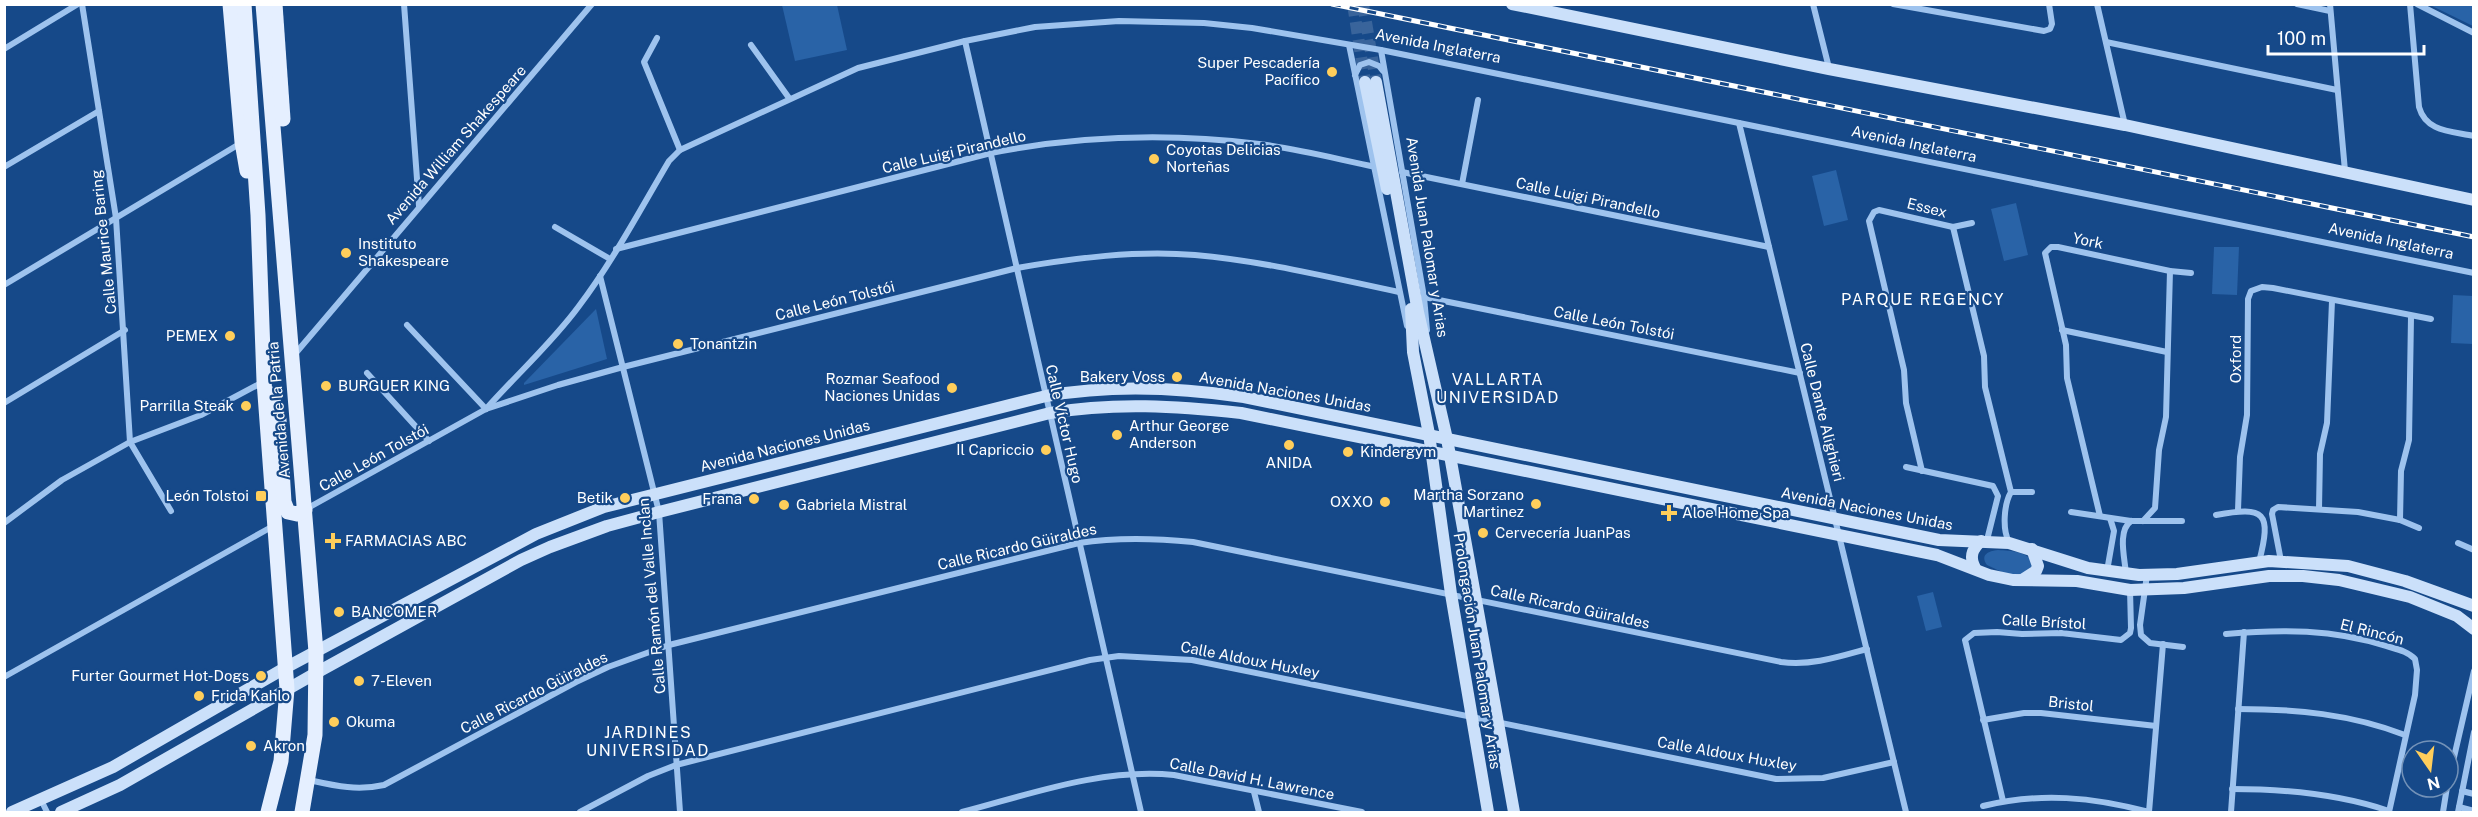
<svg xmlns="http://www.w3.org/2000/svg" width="2478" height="817" viewBox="0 0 2478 817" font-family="'Public Sans',sans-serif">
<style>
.green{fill:#2963a7}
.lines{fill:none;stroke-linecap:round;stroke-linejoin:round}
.secondary-tunnel{stroke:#39649b;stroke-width:12;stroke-dasharray:12 6;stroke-linecap:butt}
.street{stroke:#9ec3ee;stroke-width:6}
.secondary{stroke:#cbe0fa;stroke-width:12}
.primary{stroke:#e5efff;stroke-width:15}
.rail-casing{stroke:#fff;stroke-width:5}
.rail{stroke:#164989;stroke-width:3;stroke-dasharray:9;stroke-linecap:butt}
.poi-dot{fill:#ffce5b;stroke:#164989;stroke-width:2}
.labels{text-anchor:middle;stroke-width:4.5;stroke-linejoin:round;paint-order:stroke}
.street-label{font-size:15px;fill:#fff;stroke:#164989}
.poi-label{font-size:15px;fill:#fff;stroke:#164989;text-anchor:start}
.neighbourhood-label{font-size:16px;letter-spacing:1.5px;fill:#fff;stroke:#164989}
</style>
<rect width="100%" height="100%" fill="#164989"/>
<!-- green -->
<g class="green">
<polygon points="782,5 837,5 847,50 795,61"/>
<polygon points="2434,5 2473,5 2473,26 2432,6"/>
<polygon points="1836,170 1848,220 1824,226 1812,176"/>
<polygon points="2016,203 2028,255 2004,261 1991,209"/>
<polygon points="2214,247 2239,247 2237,295 2212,294"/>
<polygon points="2453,295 2473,296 2473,344 2451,343"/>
<polygon points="596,309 607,359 524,385 524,383"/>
<path d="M1998,550c13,1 27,1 36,12l-7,13 -21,-1 -19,-9c-7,-10 1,-14 11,-15z"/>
<polygon points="1933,592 1942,627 1926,631 1917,596"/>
</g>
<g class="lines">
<!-- secondary-tunnel -->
<g class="secondary-tunnel">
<polyline points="1353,4 1365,82"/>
<polyline points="1363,4 1376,82"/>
</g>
<!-- street -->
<g class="street">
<polyline points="82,4 116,218 130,442 171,511"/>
<polyline points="404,4 419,206"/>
<polyline points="1813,4 1829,68"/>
<polyline points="1893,4 2044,31 2050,29 2052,24 2049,4"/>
<polyline points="2097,4 2125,125"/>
<polyline points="2297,4 2330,11"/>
<polyline points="2330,4 2345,171"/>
<path d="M2410,4l9,103c7,25 32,24 55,29"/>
<polyline points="2417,4 2474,33"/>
<polyline points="657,38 644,62 680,150"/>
<polyline points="965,41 1141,812"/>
<polyline points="2106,42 2337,90"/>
<polyline points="751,45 789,98"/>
<polyline points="1349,45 1407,326"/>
<polyline points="4,49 78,4"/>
<polyline points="1381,50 1424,297 1427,330"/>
<polyline points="1355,75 1360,65 1369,62 1379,66 1383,71"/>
<polyline points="1739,123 1906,812"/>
<polyline points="4,167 99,111"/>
<polyline points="1402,172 1769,247"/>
<polyline points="1462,184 1478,100"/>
<polyline points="555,227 610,259"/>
<path d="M1953,227l31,129 1,31 26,105c-7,12 -9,37 -2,50"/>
<path d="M616,249l375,-96c87,-17 180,-20 268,-9 39,5 78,15 117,23"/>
<polyline points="600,276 659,512 680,812"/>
<polyline points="4,285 241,143"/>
<polyline points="1424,297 1800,373"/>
<polyline points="407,325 486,409"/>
<polyline points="2062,330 2167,352"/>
<polyline points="295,354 592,4"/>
<polyline points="367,373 429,441"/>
<polyline points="4,403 125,330"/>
<path d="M486,409c31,-35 66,-66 93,-103 34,-45 61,-96 90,-145l11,-11 178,-82 107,-27 70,-14 84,-6 85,2 48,5 129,22 1093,223"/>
<polyline points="1906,467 1993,486 1998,496 1987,540"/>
<polyline points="1922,471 1906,403 1904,370 1869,221 1874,212 1879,210 1953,227 1972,223"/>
<polyline points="2011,492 2032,492"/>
<path d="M306,509l180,-100 72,-24 65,-18 394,-99c58,-10 119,-18 178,-13 69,6 137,23 204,37"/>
<polyline points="2319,509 2320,454 2327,423 2332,301"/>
<polyline points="2238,510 2240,457 2247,415 2248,299 2251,291 2262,287 2273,288 2431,319"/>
<polyline points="2071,512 2131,521 2182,521"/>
<path d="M2216,515c49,-9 56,-3 43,47"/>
<polyline points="2100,516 2067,378 2066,345 2045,253 2051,247 2058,247 2170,271 2191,273"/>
<polyline points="2400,520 2401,471 2409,440 2411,317"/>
<polyline points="2143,521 2155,508 2159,450 2166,417 2170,271"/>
<polyline points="4,523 62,480 130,442 201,415 263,382"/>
<polyline points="2458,543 2474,550"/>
<polyline points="2281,561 2272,514 2273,510 2278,507 2358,512 2400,520 2419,528"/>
<polyline points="2107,571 2114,531 2110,518"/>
<path d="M2126,574c-1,-15 -9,-43 5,-53"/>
<polyline points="2147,575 2140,625 2141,635 2150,643 2183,647"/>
<path d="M2226,634c55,-5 107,-5 160,12 10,3 22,5 29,13l2,11 -2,25 -26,117"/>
<polyline points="4,677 275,525"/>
<path d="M2238,709c57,0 113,5 167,26"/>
<polyline points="1983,720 2024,713 2041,713 2156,726"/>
<path d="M309,780c27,6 48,11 75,5l192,-103 32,-15 61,-22 410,-102c38,-6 75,-5 114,-1l588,120c30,4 57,-5 86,-13"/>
<polyline points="2448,783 2474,671"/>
<path d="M2232,789c53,0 107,5 157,22"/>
<polyline points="2462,791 2474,794"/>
<polyline points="1254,792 1259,812"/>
<polyline points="41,800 47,812"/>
<polyline points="2003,801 1965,640 1974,633 1997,632 2022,634 2061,633 2121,640 2130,633 2131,628 2130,590"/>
<path d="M1983,806c57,-14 110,-9 166,6l14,-168"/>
<polyline points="2459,807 2474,811"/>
<polyline points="580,812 648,776 676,765 1090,660 1119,656 1192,660 1776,779 1823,778 1894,762"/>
<path d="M962,812c69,-18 139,-44 212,-37l188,37"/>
<polyline points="2231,812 2244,632"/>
<polyline points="2443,812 2447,787"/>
<polyline points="2458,812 2474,732"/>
</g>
<!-- secondary -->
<g class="secondary">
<polyline points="1512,4 1829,69 2125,125 2474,200"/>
<polyline points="1365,82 1387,189"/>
<polyline points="1376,82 1418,312 1447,439 1514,812"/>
<polyline points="1411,309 1413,352 1429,434 1451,594 1488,812"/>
<path d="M1975,568c-6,-11 -3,-19 6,-27"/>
<polyline points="2022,580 2036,571 2038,566 2032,549"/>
<path d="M12,812l101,-45 172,-99 251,-134 68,-27 52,-13 390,-98c66,-12 131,-9 198,1l695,143 70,3 79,25 51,7 38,-1 92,-13 79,5 57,15 69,25"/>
<path d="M61,812l59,-27 196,-112 205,-113 29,-13 57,-21 52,-14 391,-99c64,-11 127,-7 191,0l696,142 52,20 24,5 64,1 53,9 54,-2 85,-12h34l36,4 71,17 47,19 17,13"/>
</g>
<!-- primary -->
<g class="primary">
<polyline points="230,4 242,142 247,171"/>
<polyline points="244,4 258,215 264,381 287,689 281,761 268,812"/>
<polyline points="263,4 316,652 315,735 302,812"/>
<polyline points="275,4 283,119"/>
<polyline points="271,394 279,420 284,502 288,512 297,514 305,510"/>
</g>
<defs>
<polyline id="rail" points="1332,4 2474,237"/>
</defs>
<!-- rail casing -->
<use href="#rail" class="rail-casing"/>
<!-- rail -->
<use href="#rail" class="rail"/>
</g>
<!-- markers -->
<g class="poi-dot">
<circle cx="1332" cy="72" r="6"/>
<circle cx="1154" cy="159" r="6"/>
<circle cx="346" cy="253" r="6"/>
<circle cx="230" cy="336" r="6"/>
<circle cx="678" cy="344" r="6"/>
<circle cx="1177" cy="377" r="6"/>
<circle cx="326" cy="386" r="6"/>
<circle cx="952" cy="388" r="6"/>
<circle cx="246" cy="406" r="6"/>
<circle cx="1117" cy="435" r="6"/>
<circle cx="1289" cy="445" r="6"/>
<circle cx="1046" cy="450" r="6"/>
<circle cx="1348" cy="452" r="6"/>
<rect x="255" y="490" width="12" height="12" rx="3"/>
<circle cx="625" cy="498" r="6"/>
<circle cx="754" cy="499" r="6"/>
<circle cx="1385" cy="502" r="6"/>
<circle cx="1536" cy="504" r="6"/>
<circle cx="784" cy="505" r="6"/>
<path d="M1666 504h6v6h6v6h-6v6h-6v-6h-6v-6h6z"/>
<circle cx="1483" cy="533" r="6"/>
<path d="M330 532h6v6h6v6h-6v6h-6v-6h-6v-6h6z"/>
<circle cx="339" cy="612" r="6"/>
<circle cx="261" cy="676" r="6"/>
<circle cx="359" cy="681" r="6"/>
<circle cx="199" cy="696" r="6"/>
<circle cx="334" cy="722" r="6"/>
<circle cx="251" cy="746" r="6"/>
</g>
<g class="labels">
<!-- street labels -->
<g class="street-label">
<text transform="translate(1438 46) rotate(11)" y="5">Avenida Inglaterra</text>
<text transform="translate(1914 144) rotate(12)" y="5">Avenida Inglaterra</text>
<text transform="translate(456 145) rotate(-49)" y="5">Avenida William Shakespeare</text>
<text transform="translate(954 152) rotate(-13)" y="5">Calle Luigi Pirandello</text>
<text transform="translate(1588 198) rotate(12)" y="5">Calle Luigi Pirandello</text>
<text transform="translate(1927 208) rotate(14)" y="5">Essex</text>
<text transform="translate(1427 237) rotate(81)" y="5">Avenida Juan Palomar y Arias</text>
<text transform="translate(2088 241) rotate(12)" y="5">York</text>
<text transform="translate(2391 241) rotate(12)" y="5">Avenida Inglaterra</text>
<text transform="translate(104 242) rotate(-96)" y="5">Calle Maurice Baring</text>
<text transform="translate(835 301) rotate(-14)" y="5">Calle León Tolstói</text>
<text transform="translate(1614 323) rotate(11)" y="5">Calle León Tolstói</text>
<text transform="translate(2236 359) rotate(-90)" y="5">Oxford</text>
<text transform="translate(1285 392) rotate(10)" y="5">Avenida Naciones Unidas</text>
<text transform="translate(279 410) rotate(-95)" y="5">Avenida de la Patria</text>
<text transform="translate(1822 412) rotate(76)" y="5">Calle Dante Alighieri</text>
<text transform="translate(1064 424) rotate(77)" y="5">Calle Víctor Hugo</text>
<text transform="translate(785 446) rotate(-14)" y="5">Avenida Naciones Unidas</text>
<text transform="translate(374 458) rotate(-29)" y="5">Calle León Tolstói</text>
<text transform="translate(1867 509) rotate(11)" y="5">Avenida Naciones Unidas</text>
<text transform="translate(1017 547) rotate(-13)" y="5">Calle Ricardo Güiraldes</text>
<text transform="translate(652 596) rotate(-95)" y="5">Calle Ramón del Valle Inclan</text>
<text transform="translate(1570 607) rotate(12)" y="5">Calle Ricardo Güiraldes</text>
<text transform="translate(2044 622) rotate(3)" y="5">Calle Brístol</text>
<text transform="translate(2372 632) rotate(14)" y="5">El Rincón</text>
<text transform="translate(1477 651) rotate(81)" y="5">Prolongación Juan Palomar y Arias</text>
<text transform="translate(1250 660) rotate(11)" y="5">Calle Aldoux Huxley</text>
<text transform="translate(534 693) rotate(-27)" y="5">Calle Ricardo Güiraldes</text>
<text transform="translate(2071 704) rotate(6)" y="5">Bristol</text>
<text transform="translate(1727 754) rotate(10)" y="5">Calle Aldoux Huxley</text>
<text transform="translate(1252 779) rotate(11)" y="5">Calle David H. Lawrence</text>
</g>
<!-- poi labels -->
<g class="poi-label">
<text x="1320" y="68" text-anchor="end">Super Pescadería<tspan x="1320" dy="17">Pacífico</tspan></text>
<text x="1166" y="155">Coyotas Delicias<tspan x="1166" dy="17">Norteñas</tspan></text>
<text x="358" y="249">Instituto<tspan x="358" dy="17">Shakespeare</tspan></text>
<text x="218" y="341" text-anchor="end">PEMEX</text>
<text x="690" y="349">Tonantzin</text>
<text x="1165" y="382" text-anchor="end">Bakery Voss</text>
<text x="940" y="384" text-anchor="end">Rozmar Seafood<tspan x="940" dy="17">Naciones Unidas</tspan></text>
<text x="338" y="391">BURGUER KING</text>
<text x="234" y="411" text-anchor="end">Parrilla Steak</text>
<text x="1129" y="431">Arthur George<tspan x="1129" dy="17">Anderson</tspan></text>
<text x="1034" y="455" text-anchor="end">Il Capriccio</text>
<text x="1360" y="457">Kindergym</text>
<text x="1289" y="468" text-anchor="middle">ANIDA</text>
<text x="1524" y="500" text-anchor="end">Martha Sorzano<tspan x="1524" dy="17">Martinez</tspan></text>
<text x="249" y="501" text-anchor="end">León Tolstoi</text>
<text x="613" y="503" text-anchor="end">Betik</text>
<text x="742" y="504" text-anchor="end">Frana</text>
<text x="1373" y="507" text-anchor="end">OXXO</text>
<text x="796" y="510">Gabriela Mistral</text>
<text x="1682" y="518">Aloe Home Spa</text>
<text x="1495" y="538">Cervecería JuanPas</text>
<text x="345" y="546">FARMACIAS ABC</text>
<text x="351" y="617">BANCOMER</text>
<text x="249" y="681" text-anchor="end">Furter Gourmet Hot-Dogs</text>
<text x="371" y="686">7-Eleven</text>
<text x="211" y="701">Frida Kahlo</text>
<text x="346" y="727">Okuma</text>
<text x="263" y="751">Akron</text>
</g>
<!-- neighbourhood labels -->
<g class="neighbourhood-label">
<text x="1923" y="305">PARQUE REGENCY</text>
<text x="1498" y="385">VALLARTA<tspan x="1498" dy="18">UNIVERSIDAD</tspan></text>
<text x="648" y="738">JARDINES<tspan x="648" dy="18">UNIVERSIDAD</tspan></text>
</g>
</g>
<!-- border -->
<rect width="2478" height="817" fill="none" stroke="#ffffff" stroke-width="12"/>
<!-- north arrow -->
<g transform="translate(2430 769) rotate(166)"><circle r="28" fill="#164989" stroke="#7392b8" stroke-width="1.5"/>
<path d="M0-4.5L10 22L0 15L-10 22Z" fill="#ffce5b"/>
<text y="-9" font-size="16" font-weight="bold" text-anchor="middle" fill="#ffffff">N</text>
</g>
<!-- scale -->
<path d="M2268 45v9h156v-9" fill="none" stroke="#ffffff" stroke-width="3"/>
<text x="2277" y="45" font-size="18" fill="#ffffff" stroke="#164989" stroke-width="4.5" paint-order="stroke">100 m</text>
</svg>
